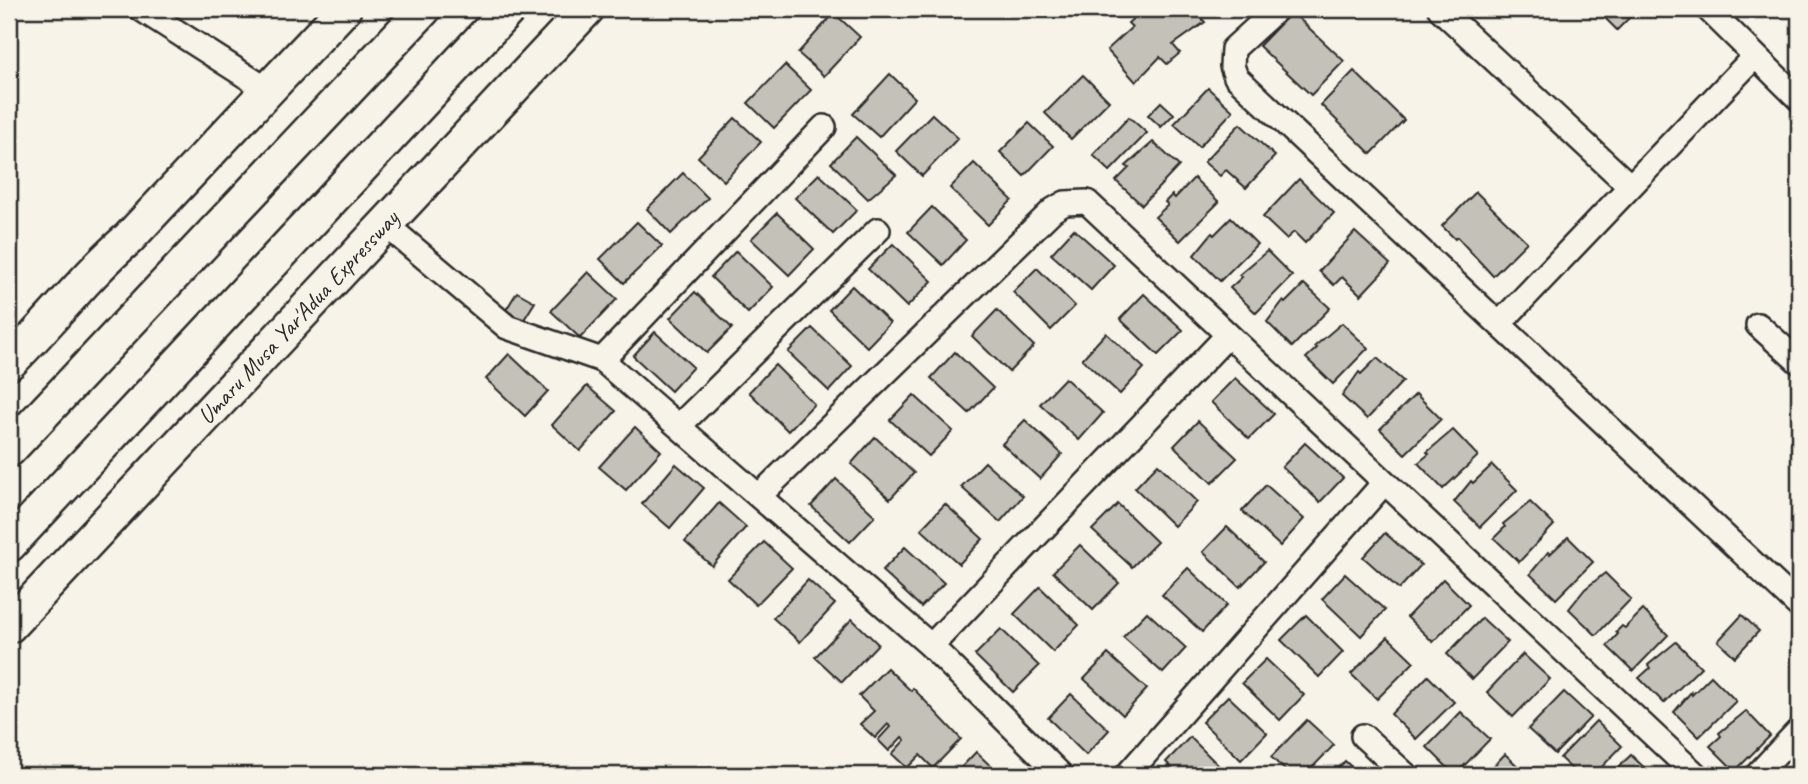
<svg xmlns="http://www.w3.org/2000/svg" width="1808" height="784" viewBox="0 0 1808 784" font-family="Caveat,sans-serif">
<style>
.building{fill:#c4c1b9;stroke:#2b2b2b;stroke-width:2}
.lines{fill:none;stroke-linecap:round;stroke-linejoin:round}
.minor-casing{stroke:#2b2b2b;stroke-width:28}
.highway-casing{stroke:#2b2b2b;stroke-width:38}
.minor{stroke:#f7f3e8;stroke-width:23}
.highway{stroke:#f7f3e8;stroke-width:33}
.labels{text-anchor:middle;stroke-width:5;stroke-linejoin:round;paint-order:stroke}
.street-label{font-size:24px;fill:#2b2b2b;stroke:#f7f3e8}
</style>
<rect width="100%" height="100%" fill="#f7f3e8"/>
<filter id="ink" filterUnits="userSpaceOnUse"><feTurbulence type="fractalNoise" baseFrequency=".0143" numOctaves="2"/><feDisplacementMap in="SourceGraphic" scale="14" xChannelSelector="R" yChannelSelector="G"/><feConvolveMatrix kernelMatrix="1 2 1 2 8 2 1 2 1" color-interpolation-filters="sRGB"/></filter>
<g filter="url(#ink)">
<!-- building -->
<g class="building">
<polygon points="1144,9 1150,12 1154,9 1193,9 1205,22 1173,45 1180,53 1167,64 1160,57 1136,82 1107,50 1132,27 1128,23"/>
<polygon points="1596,9 1638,9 1617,30"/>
<polygon points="1292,12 1344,61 1311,95 1259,46"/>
<polygon points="834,13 860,37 824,76 798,53"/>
<polygon points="785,65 811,90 774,128 748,103"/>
<polygon points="1354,71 1404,120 1371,154 1321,105"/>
<polygon points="890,74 915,98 879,137 853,114"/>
<polygon points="1083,75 1109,101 1071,139 1045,113"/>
<polygon points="1208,88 1233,111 1199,147 1174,124"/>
<polygon points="1161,102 1174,114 1161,127 1148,115"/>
<polygon points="932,114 958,138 922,176 896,151"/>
<polygon points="1129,117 1147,133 1110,171 1093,155"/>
<polygon points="735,118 761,142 724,181 698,157"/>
<polygon points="1029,123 1053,146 1024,176 1000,152"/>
<polygon points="1240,124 1275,156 1246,188 1226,170 1220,176 1204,162"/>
<polygon points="856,137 896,175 868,199 831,163"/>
<polygon points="1153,142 1179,166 1142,205 1116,181 1129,168 1126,166"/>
<polygon points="974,163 1012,200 988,225 950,188"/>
<polygon points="683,173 708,198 671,234 647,209"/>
<polygon points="819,174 857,210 833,234 795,198"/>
<polygon points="1194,178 1219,202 1180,241 1155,217 1168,205 1165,202 1172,195 1175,198"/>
<polygon points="1299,179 1334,213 1305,243 1294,232 1286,239 1263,217"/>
<polygon points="1476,192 1527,242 1493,276 1457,237 1455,239 1442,226"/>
<polygon points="932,207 966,240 943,265 908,232"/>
<polygon points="777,213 814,249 789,275 751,239"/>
<polygon points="1231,218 1257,244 1220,281 1194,255 1212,233 1214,235"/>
<polygon points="637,222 662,246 624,283 600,259"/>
<polygon points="1074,229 1114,265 1091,290 1051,254"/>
<polygon points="1355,232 1390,264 1361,295 1342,277 1334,285 1319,271"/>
<polygon points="893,244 932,281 907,307 868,269"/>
<polygon points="736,251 773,287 748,313 711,277"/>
<polygon points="1267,251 1292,276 1256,313 1230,288 1242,277 1239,275"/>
<polygon points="1037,268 1075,306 1051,330 1013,292"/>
<polygon points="588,272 617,299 580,338 551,311"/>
<polygon points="1304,284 1330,308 1292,347 1267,322 1283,301 1285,303"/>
<polygon points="852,286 890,323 867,347 829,310"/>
<polygon points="517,292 535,302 523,321 506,310"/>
<polygon points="695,292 732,328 707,353 670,318"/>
<polygon points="1144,294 1183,330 1158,355 1120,319"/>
<polygon points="997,310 1034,346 1009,372 972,336"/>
<polygon points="1342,323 1368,348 1333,384 1306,358 1317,348 1315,346"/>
<polygon points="812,328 852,366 829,391 788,352"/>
<polygon points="655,332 693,367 671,391 633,356"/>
<polygon points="1106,333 1144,368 1120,394 1082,359"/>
<polygon points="955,352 993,388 969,413 931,378"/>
<polygon points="509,354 548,391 525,416 486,379"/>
<polygon points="1377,358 1403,381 1367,419 1342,396 1359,372 1361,374"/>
<polygon points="775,365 814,404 788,431 749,392"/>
<polygon points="1065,378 1103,413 1079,440 1040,404"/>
<polygon points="1235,378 1274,414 1249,439 1211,402"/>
<polygon points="587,386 616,411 580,451 552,425"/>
<polygon points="1416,394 1441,419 1405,454 1380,429"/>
<polygon points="914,395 953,431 929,456 890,420"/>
<polygon points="1025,420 1062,454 1040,479 1002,444"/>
<polygon points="1198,421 1237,458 1212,483 1174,446"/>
<polygon points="635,427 661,451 626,490 599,467"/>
<polygon points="1453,430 1478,456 1443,489 1418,463 1429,454 1427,452"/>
<polygon points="875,437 914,473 890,499 851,464"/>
<polygon points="1305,443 1343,478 1320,502 1282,467"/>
<polygon points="985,462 1023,496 1000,522 961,487"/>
<polygon points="676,464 704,488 670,528 642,504"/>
<polygon points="1158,464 1197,502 1174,526 1135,488"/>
<polygon points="1492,465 1517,490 1480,527 1454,502 1471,481 1473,483"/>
<polygon points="836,479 875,516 850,542 811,506"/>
<polygon points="1266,485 1304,519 1280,546 1242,511"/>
<polygon points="1530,502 1554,525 1519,562 1494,538 1505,527 1503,524"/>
<polygon points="719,503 746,527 712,566 685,542"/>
<polygon points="945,504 983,539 959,564 921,529"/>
<polygon points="1118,504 1157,542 1132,567 1092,530"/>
<polygon points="1227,527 1264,562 1240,587 1203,552"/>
<polygon points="1385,533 1421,565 1399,589 1363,557"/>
<polygon points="1568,537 1593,562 1556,599 1530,574 1548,552 1550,554"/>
<polygon points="764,542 792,568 756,605 728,579"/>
<polygon points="1080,545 1119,583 1093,610 1053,572"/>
<polygon points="905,547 944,583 921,607 882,571"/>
<polygon points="1188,568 1227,605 1202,632 1162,595"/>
<polygon points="1605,573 1631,599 1596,635 1569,609 1585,589"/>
<polygon points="1345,574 1385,610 1361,636 1322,599"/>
<polygon points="1443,579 1469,605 1433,642 1407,617"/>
<polygon points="808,580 835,604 800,642 773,618"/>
<polygon points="1040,587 1079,625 1053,652 1014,614"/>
<polygon points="1643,610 1668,635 1633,671 1607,646 1618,634 1616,632 1622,626 1625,628"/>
<polygon points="1147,612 1186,648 1163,673 1123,637"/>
<polygon points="1306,615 1343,652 1319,677 1281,640"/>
<polygon points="1742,615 1759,631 1735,657 1718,641"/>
<polygon points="1482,618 1508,642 1472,679 1447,654"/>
<polygon points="852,619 878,644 842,682 815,657"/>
<polygon points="1001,629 1039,666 1013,692 975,655"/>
<polygon points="1388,637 1414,662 1377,699 1351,674"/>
<polygon points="1676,642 1701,667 1664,703 1639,678 1650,668 1648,665"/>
<polygon points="1108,654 1147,689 1123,715 1084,679"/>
<polygon points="1523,654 1550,679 1513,717 1487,692"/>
<polygon points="1266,659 1304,695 1280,720 1242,683"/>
<polygon points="887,668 911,691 913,688 961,739 933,768 920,755 907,768 892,754 905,740 902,737 889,751 878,740 890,727 888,724 875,738 860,724 874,711 859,696"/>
<polygon points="1428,676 1454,702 1416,739 1391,714"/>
<polygon points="1711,676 1736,701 1699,737 1674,712 1691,692 1692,695"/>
<polygon points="1564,692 1591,717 1555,754 1528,729"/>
<polygon points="1071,694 1109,730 1086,755 1048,718"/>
<polygon points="1228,696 1267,733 1241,760 1202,722"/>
<polygon points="1746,711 1770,736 1735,771 1710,746 1721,736 1719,733"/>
<polygon points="1461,712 1490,739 1455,775 1427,747"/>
<polygon points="1307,720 1334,745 1305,775 1290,775 1271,757"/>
<polygon points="1596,721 1622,746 1594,775 1578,775 1560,758"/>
<polygon points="1190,737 1227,774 1226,775 1179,775 1166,762"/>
<polygon points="976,752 1000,775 1004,775 954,775"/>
<polygon points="1505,754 1527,775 1485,775"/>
<polygon points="1631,755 1652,775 1610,775"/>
<polygon points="1345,761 1360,775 1332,775"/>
</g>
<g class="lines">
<defs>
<g id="minor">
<polyline points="141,9 266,89"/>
<polyline points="1277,9 1233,49 1232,66 1236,77 1799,606"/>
<polyline points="1440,9 1630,186"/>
<polyline points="1708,9 1799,99"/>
<polyline points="385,224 507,327 602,360 931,646 1061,775"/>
<polyline points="1500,323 1755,56"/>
<polyline points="1758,325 1799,362"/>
<polyline points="602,360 824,127"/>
<polyline points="679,426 878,230"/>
<polyline points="760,495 1053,210 1065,203 1087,202 1696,775"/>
<polyline points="931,646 1227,336"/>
<polyline points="1363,736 1406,775"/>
<polyline points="1127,775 1384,483"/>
<polyline points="1757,775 1799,730"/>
</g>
<g id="highway">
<path d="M9,363c41,-40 76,-87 119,-124l216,-230"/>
<polyline points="9,450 424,9"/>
<polyline points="9,545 509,9"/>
<polyline points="9,626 587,9"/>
</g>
</defs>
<!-- minor casing -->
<use href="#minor" class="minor-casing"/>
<!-- highway casing -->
<use href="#highway" class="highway-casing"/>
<!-- minor -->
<use href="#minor" class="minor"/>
<!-- highway -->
<use href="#highway" class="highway"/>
</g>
</g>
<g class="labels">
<!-- street labels -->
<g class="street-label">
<text transform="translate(298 317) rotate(-47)" y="8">Umaru Musa Yar'Adua Expressway</text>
</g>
</g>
<!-- margin -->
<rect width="1808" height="784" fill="none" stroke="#f7f3e8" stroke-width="35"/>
<rect x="18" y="18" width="1773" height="749" fill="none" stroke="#2b2b2b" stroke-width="2.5" filter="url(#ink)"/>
</svg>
